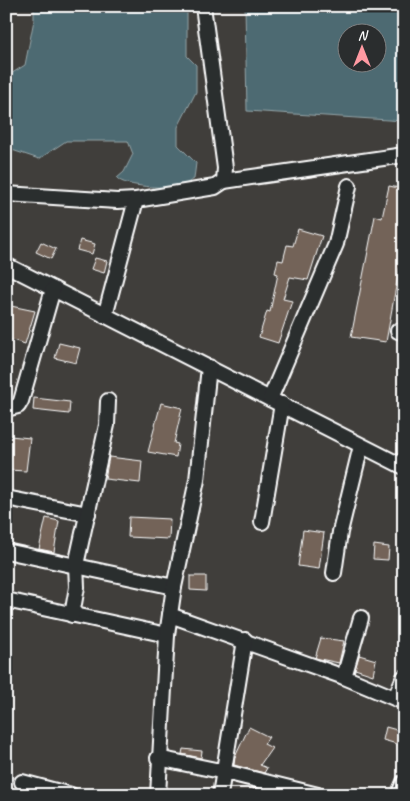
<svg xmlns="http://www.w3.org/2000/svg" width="410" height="801" viewBox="0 0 410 801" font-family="Caveat,sans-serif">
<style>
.water{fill:#4e6b72;stroke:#95a6aa;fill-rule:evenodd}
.building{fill:#736459;stroke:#fff}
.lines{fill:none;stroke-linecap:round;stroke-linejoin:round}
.minor-casing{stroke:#fff;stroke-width:18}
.minor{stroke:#2a2d2e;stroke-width:14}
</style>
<rect width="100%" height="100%" fill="#403e3b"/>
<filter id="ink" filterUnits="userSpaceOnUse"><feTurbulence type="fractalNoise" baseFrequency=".02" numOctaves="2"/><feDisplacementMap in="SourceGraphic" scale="10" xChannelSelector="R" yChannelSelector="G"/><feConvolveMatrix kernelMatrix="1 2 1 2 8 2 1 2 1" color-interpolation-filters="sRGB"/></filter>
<g filter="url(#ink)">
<!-- water -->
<g class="water">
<path d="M34,6h153v50l9,9v27l-18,35v18l18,18 -2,16c-4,2 -9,6 -14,7 -12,3 -56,1 -63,-8l7,-6 9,-18 -5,-13h-62l-27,18 -27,-9 -6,5v-78l19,-12 9,-45z"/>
<path d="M245,6h159v115l-157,-10zM348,32h30v30h-30z"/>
</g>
<!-- building -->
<g class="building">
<polygon points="389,186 404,189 404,242 386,342 351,337 375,216 382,218"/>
<polygon points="298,229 322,236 308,280 290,277 283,299 292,301 278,343 259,337 267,311 270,312 278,274 275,273 278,260 283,261 287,245 293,246"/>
<polygon points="80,240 95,244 92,254 77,250"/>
<polygon points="41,242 56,249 51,259 36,252"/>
<polygon points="95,258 107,261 104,273 91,269"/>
<polygon points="6,305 35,311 25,344 6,338"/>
<polygon points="59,343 80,348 76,363 55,358"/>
<polygon points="34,398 70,402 69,414 33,410"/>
<polygon points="161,403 182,408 174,443 178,444 176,457 148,452"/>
<polygon points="10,436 30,438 26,471 8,470"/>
<polygon points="109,457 142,461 140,483 105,479"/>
<polygon points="129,517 170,519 169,539 128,537"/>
<polygon points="46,518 59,521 54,552 39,549"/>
<polygon points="303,530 324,533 319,569 298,566"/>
<polygon points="374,545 389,547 388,560 373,559"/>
<polygon points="190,576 206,576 206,591 190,590"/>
<polygon points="321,638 344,641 339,663 315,658"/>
<polygon points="359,655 376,660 373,675 355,669"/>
<polygon points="249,727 269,737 264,744 272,748 260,765 267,768 264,773 234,765 235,757"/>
<polygon points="386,727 404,732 404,746 383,740"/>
<polygon points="183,749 202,751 201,758 182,754"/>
<polygon points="254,788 281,795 251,795"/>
</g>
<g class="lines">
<defs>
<g id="minor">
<polyline points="224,181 404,155"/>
<polyline points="6,194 117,201 136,200 215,187 224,181 225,168 203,6"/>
<polyline points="6,265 404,467"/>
<polyline points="105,316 136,200"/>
<polyline points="398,331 404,333"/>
<polyline points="270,399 336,244 349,186"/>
<polyline points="6,409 18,406 21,401 53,289"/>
<polyline points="6,498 88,514"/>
<polyline points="262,522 282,404"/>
<polyline points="6,551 174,587"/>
<polyline points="334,573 340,532 361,446"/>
<polyline points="6,600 167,635"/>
<polyline points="72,615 77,587 76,565 107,425 108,401"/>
<polyline points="170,615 344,677 404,702"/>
<polyline points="344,677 361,618"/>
<polyline points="395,698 404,677"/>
<polyline points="158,758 225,772 318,795"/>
<polyline points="22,782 71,795"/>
<polyline points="400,791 404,782"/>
<polyline points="158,795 167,635 174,587 197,480 209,367"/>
<polyline points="220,795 245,640"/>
</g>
</defs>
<!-- minor casing -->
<use href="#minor" class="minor-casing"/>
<!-- minor -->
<use href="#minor" class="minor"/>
</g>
</g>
<!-- margin -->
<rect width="410" height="801" fill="none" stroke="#2a2d2e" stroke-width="25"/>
<rect x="12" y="12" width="385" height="776" fill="none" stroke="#fff" stroke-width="2" filter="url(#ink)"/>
<!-- north arrow -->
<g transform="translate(362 48)"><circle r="24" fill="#2a2d2e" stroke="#7f8182"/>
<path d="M0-4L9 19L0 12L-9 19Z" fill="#ff9aa2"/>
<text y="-8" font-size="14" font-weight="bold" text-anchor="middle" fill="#ffffff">N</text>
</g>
</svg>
